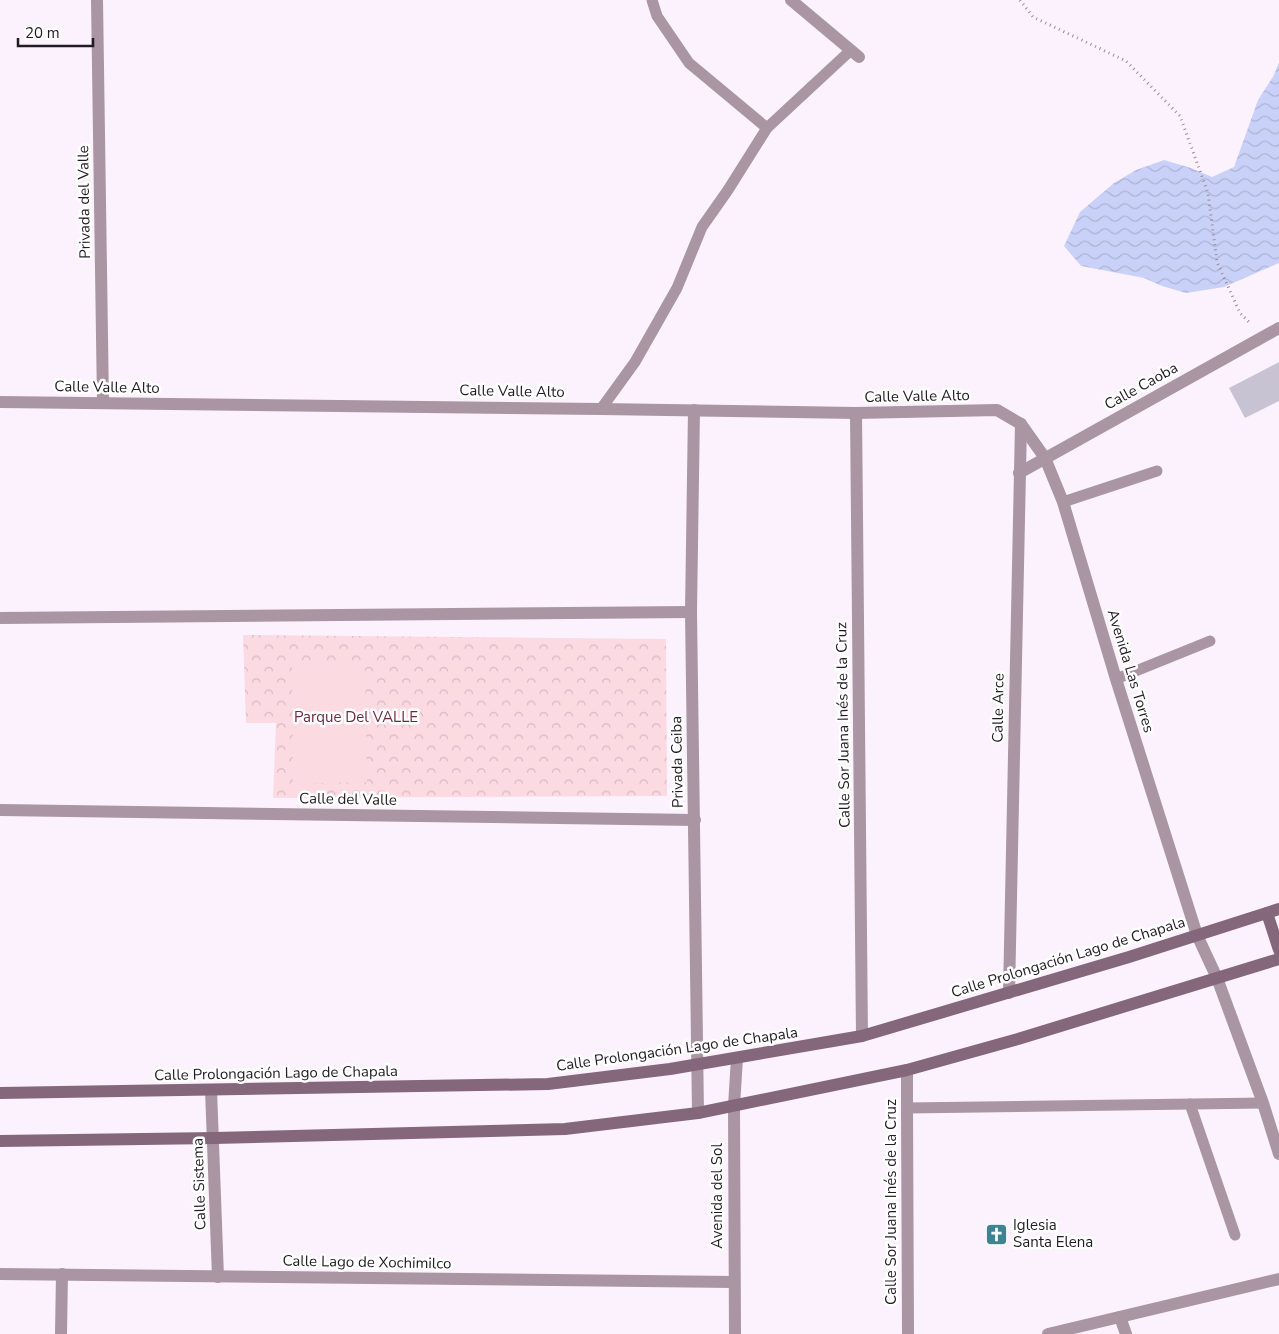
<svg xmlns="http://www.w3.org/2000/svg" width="1279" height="1334" viewBox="0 0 1279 1334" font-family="'Nunito Sans',sans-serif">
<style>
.forest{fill:url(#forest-crowns)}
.pitch{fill:#fbdae2}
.water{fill:url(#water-waves)}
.building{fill:#c7c3d3}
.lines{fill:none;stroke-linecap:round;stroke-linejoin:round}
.path{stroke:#958e97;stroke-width:3;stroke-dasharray:1 4;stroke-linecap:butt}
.lane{stroke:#aa95a2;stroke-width:11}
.street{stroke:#aa95a2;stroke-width:12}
.secondary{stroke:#85677b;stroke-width:12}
.labels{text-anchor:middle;stroke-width:5;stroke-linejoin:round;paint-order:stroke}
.street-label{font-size:15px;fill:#201c21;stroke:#fff}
.park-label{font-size:15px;fill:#6d2941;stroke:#fff}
.poi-label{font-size:15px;fill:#201c21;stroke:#fff;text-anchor:start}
</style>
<defs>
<pattern id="forest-crowns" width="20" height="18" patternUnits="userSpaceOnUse" patternTransform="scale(1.25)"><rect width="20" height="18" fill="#fbdae2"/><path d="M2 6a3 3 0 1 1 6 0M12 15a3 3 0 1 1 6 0" fill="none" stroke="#d7bac2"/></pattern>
<pattern id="water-waves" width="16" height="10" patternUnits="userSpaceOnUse" patternTransform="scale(1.25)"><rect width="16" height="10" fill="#cad1f9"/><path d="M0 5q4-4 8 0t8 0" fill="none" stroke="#adb3d5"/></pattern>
</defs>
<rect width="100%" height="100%" fill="#fbf2fe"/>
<!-- forest -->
<polygon class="forest" points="243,635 666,639 667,796 273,798 276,723 246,723"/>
<!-- pitch -->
<polygon class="pitch" points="365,663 367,782 293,784 292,664"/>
<!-- water -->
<polygon class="water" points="1279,62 1279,263 1224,287 1186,293 1162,286 1144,278 1081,266 1064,246 1080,212 1114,183 1136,170 1164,160 1191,168 1212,177 1234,167 1258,100 1274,75"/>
<!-- building -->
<polygon class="building" points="1279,362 1279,401 1245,418 1229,388"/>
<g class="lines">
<!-- path -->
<polyline class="path" points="1020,0 1033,17 1126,61 1180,116 1208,193 1217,262 1240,313 1251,324"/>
<!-- lane -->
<g class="lane">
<polyline points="652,0 657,16 689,63 767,128"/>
<polyline points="601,409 635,362 677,288 702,227 728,190 767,128 851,50"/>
<polyline points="1063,502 1157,471"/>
<polyline points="1116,679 1210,641"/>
<polyline points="1190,1104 1235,1235"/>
<polyline points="907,1108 1263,1103"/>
</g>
<!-- street -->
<g class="street">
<polyline points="97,0 103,403"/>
<polyline points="791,0 859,57"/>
<polyline points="0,402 601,409 856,413 997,410 1021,424 1045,458 1063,502 1116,679 1197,935 1217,978 1263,1103 1279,1154"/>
<polyline points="694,410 691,612 698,1113"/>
<polyline points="856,413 862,1036"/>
<polyline points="1019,473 1279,328"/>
<polyline points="0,618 691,612"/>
<polyline points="0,810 695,820"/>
<polyline points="1009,993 1021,424"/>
<polyline points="907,1070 907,1108 908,1334"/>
<polyline points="211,1090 218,1277"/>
<polyline points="0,1274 734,1282"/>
<polyline points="1120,1317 1126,1334"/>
<polyline points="61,1334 62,1274"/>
<polyline points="735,1334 734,1106 737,1058"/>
<polyline points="1048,1334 1279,1279"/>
</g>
<!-- secondary -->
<g class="secondary">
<polyline points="1267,913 1279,950"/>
<polyline points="0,1093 548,1084 670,1069 862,1036 1129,957 1279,909"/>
<polyline points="0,1141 214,1138 565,1129 698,1113 907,1070 1018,1039 1279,959"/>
</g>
</g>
<!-- icons -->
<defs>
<symbol id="church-square" viewBox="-11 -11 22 22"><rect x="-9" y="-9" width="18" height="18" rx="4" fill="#3f8392" stroke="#fff"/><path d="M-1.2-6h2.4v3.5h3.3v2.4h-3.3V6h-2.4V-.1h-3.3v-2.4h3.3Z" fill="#fff"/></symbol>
</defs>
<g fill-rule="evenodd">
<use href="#church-square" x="984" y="1222" width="25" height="25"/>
</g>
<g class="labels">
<!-- street labels -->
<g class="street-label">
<text transform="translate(84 202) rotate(-91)" y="5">Privada del Valle</text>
<text transform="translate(1141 386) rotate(-29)" y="5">Calle Caoba</text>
<text transform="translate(107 387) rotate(1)" y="5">Calle Valle Alto</text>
<text transform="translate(512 391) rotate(1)" y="5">Calle Valle Alto</text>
<text transform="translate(917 396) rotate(-1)" y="5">Calle Valle Alto</text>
<text transform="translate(1131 671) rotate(73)" y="5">Avenida Las Torres</text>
<text transform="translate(998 708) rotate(-89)" y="5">Calle Arce</text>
<text transform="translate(843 725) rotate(-91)" y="5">Calle Sor Juana Inés de la Cruz</text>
<text transform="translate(677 762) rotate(-91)" y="5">Privada Ceiba</text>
<text transform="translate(348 799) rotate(1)" y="5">Calle del Valle</text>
<text transform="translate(1068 957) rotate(-17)" y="5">Calle Prolongación Lago de Chapala</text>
<text transform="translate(677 1049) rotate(-8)" y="5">Calle Prolongación Lago de Chapala</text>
<text transform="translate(276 1073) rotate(-1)" y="5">Calle Prolongación Lago de Chapala</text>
<text transform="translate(199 1184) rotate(-92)" y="5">Calle Sistema</text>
<text transform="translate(717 1196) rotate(-90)" y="5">Avenida del Sol</text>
<text transform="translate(891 1202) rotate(-90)" y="5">Calle Sor Juana Inés de la Cruz</text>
<text transform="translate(367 1262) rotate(1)" y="5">Calle Lago de Xochimilco</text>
</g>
<!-- park labels -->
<g class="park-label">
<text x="356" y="722">Parque Del VALLE</text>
</g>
<!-- poi labels -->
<g class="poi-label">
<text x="1013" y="1230">Iglesia<tspan x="1013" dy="17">Santa Elena</tspan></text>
</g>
</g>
<!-- scale -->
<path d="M18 38v8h75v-8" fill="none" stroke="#201c21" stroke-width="2.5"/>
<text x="25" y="38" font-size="15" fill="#201c21" stroke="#ffffff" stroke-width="4" paint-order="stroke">20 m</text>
</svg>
